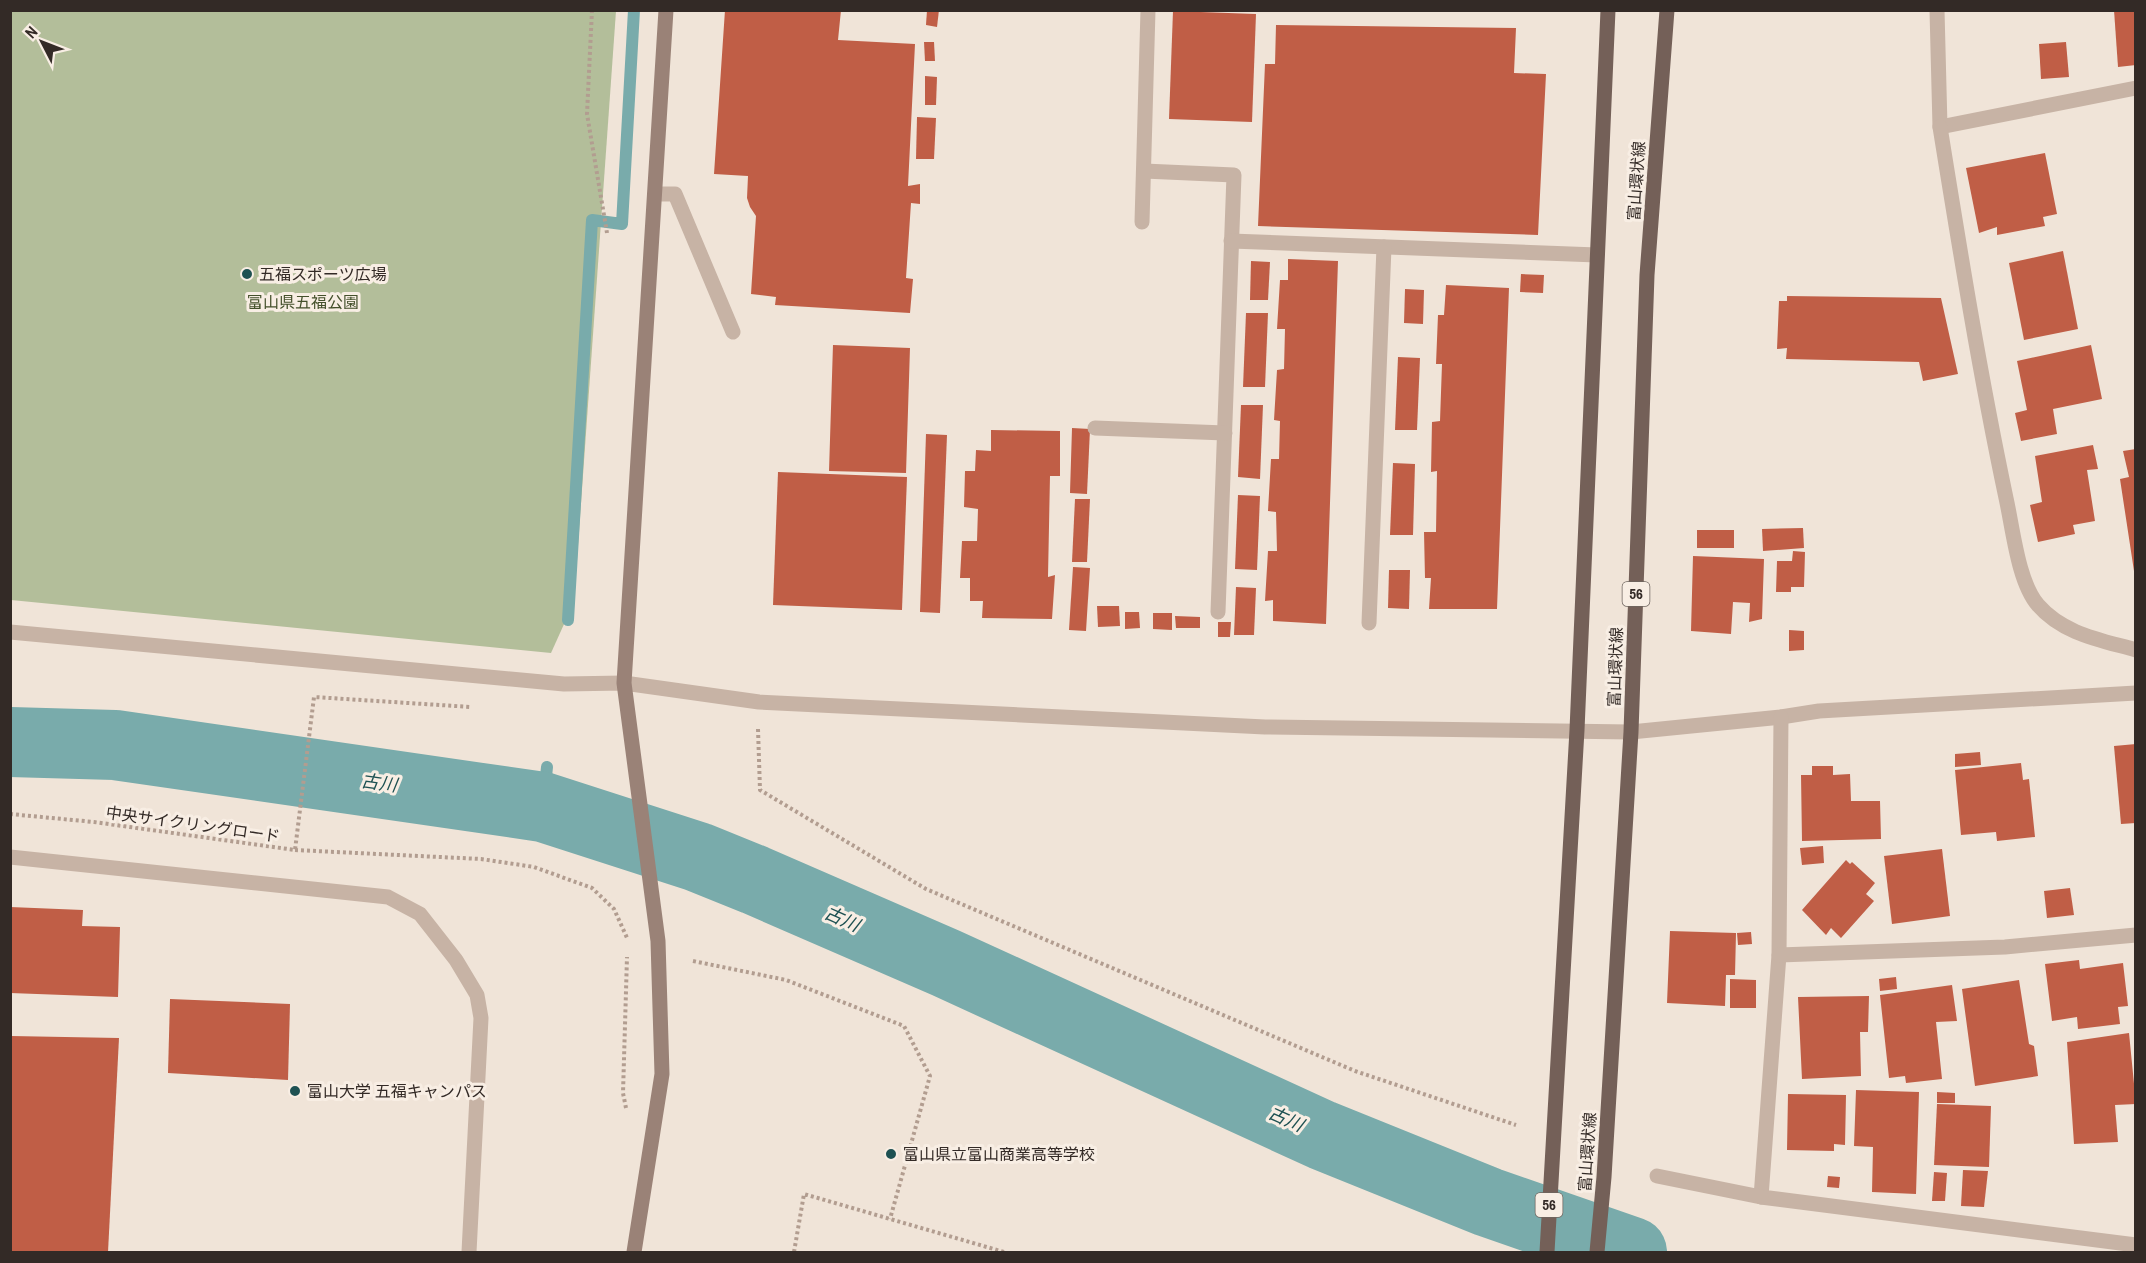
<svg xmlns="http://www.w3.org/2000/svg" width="2146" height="1263" viewBox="0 0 2146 1263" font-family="'Archivo Narrow','Noto Sans JP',sans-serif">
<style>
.green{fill:#b3be9a}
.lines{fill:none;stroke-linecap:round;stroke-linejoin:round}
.stream{stroke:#79abab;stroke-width:12}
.river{stroke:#79abab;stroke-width:70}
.building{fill:#c05e46}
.path{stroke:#b29d90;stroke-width:4;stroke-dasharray:3 3;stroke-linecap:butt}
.lane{stroke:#c7b3a5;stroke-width:15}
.street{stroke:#c7b3a5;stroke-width:15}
.secondary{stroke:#9a8277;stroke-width:15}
.primary{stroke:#746058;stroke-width:15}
.poi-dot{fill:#1e5152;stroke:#f8eee4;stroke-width:2}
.labels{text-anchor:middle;stroke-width:6;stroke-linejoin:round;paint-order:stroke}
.shield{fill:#f8eee4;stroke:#6e655f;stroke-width:1.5}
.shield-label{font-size:15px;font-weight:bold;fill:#332a26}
.street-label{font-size:16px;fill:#332a26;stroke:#f8eee4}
.poi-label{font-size:16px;fill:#332a26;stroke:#f8eee4;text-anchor:start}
.park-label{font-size:16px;fill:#44502b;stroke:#f8eee4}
.water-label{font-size:18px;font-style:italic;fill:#1e5152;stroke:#f8eee4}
</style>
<rect width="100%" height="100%" fill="#f0e4d8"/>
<!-- green -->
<polygon class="green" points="10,11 616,11 574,602 551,653 11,600"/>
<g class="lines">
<!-- stream -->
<g class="stream">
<polyline points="568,620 592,220 622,224 634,10"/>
<polyline points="543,807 547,767"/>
</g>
<!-- river -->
<polyline class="river" points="10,742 115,745 543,807 698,857 755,880 946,963 1322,1135 1488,1202 1632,1252"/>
</g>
<!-- building -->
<g class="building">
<polygon points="725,10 841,10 838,40 915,44 908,186 920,184 920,204 911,203 906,278 913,279 910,313 775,305 776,297 751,294 756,216 750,207 747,198 748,176 714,174"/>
<polygon points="927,10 939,10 937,27 926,25"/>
<polygon points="2114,10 2136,10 2136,65 2118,67"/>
<polygon points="1173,11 1256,14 1252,122 1169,119"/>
<polygon points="1276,25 1516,28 1514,73 1546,74 1538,235 1258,226 1265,64 1275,64"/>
<polygon points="924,42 934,42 935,61 925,61"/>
<polygon points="2066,42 2069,77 2041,79 2039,44"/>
<polygon points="925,76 937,77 936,105 925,105"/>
<polygon points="917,117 936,118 934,159 916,159"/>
<polygon points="2045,153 2057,214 2043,217 2045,226 1997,235 1997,227 1979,233 1966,168"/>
<polygon points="2063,251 2078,329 2024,340 2009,263"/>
<polygon points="1288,259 1338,261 1326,624 1273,621 1273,600 1265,601 1268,551 1277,551 1276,512 1268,511 1271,459 1279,459 1280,421 1274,420 1277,370 1284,369 1285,329 1277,329 1280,280 1288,280"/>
<polygon points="1251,261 1270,262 1268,300 1250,300"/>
<polygon points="1521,274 1544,275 1543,293 1520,292"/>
<polygon points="1446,285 1509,288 1497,609 1429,609 1431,578 1425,578 1424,532 1436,532 1437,471 1431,472 1432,422 1440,421 1442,364 1436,364 1438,315 1444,315"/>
<polygon points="1405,289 1424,290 1423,324 1404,323"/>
<polygon points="1787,296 1941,298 1958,374 1923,381 1919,362 1786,359 1787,348 1777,349 1779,301 1787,301"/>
<polygon points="1246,313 1268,313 1265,387 1243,387"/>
<polygon points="833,345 910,348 906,473 829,471"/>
<polygon points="2091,345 2102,399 2053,409 2057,434 2021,441 2015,413 2027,410 2017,361"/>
<polygon points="1398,357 1420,358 1417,430 1395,430"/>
<polygon points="1241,405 1263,405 1260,479 1238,477"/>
<polygon points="1072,428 1090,429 1087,494 1070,493"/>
<polygon points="991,430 1060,431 1060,476 1050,476 1048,577 1055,575 1052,619 982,618 983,601 970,601 970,578 960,578 962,541 977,541 978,509 964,507 965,471 975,471 976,450 991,451"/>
<polygon points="926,434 947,435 940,613 920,612"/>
<polygon points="2093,445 2098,469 2087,470 2095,521 2073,525 2075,534 2038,542 2030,505 2042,502 2035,456"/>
<polygon points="2136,449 2136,571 2134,571 2120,479 2129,477 2123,451"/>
<polygon points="1393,463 1415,464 1413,535 1390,535"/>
<polygon points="778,472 907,477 902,610 773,605"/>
<polygon points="1238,495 1260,496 1257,570 1235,569"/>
<polygon points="1075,499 1090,499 1087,562 1072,562"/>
<polygon points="1803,528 1804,548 1763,551 1762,529"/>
<rect x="1697" y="530" width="37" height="18"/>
<polygon points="1793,551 1805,552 1804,587 1791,587 1791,592 1776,592 1777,561 1792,561"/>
<polygon points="1693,556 1764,559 1762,619 1749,622 1750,603 1733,602 1731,634 1691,631"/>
<polygon points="1073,567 1090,568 1086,631 1069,630"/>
<polygon points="1389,570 1410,570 1409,609 1388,608"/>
<polygon points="1236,587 1256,588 1254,635 1234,635"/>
<polygon points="1097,606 1119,606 1120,626 1098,627"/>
<polygon points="1125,612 1139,612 1140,628 1125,629"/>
<polygon points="1153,613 1172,613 1172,630 1153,629"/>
<polygon points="1175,616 1200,617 1200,628 1176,628"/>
<polygon points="1218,622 1231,622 1230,637 1218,637"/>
<polygon points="1789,630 1804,631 1804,650 1789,651"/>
<polygon points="2136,744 2136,823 2121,824 2114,746"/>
<polygon points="1980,752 1981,765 1955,767 1955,754"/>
<polygon points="2021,763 2023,780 2029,779 2035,837 1997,841 1996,832 1961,835 1955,770"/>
<polygon points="1812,766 1833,766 1833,775 1850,774 1851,801 1880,801 1881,839 1802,841 1801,775 1812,775"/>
<polygon points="1823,846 1824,863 1802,865 1800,848"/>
<polygon points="1942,849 1950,916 1892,924 1884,856"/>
<polygon points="1846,860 1850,864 1852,862 1875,883 1866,894 1874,901 1841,938 1831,928 1826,935 1802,910"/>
<polygon points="2070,888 2074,915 2047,918 2044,891"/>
<polygon points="10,907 83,910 82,926 120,927 118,997 10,993"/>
<polygon points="1670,931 1736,933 1735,975 1726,975 1725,1006 1667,1003"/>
<polygon points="1751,932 1752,944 1738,945 1737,933"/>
<polygon points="2079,960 2080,969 2123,963 2128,1006 2118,1007 2120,1024 2078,1029 2077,1017 2052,1021 2045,964"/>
<polygon points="1896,977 1897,989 1880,991 1879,979"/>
<polygon points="1730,979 1756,980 1756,1008 1730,1008"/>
<polygon points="2019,980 2029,1044 2034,1046 2038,1076 1975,1086 1962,989"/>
<polygon points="1952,985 1957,1021 1936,1022 1942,1079 1906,1083 1905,1076 1889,1078 1880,995"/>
<polygon points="1869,996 1868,1032 1860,1032 1861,1076 1802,1079 1798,997"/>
<polygon points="170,999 290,1004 288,1080 168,1073"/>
<polygon points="2129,1033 2136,1104 2115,1105 2118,1142 2074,1144 2067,1042"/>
<polygon points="11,1036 119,1038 108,1252 10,1252"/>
<polygon points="1856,1090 1919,1092 1916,1194 1872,1192 1873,1147 1854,1146"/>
<polygon points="1937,1092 1955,1093 1955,1103 1937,1103"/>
<polygon points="1788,1094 1846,1095 1845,1145 1834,1144 1834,1151 1787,1150"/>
<polygon points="1937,1104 1991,1106 1989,1167 1934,1165"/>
<polygon points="1963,1170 1988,1171 1984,1207 1961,1206"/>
<polygon points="1934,1172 1947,1173 1945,1201 1932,1201"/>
<polygon points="1828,1176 1840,1177 1839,1188 1827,1187"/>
</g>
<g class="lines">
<!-- path -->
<g class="path">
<polyline points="592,10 587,114 607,233"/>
<polyline points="758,729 760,790 926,889 1355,1071 1516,1125"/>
<polyline points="10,814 94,822 295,850 314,697 471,707"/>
<polyline points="295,850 481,859 534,867 592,888 614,909 628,940"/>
<polyline points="693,961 786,980 904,1026 930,1076 890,1219"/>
<polyline points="626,1108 623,1093 627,957"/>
<polyline points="794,1252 804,1194 1004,1252"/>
</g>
<!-- lane -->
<g class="lane">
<polyline points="655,194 675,194 733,332"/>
<polyline points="10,857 388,897 420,914 456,960 477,995 481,1018 469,1252"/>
</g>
<!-- street -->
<g class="street">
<polyline points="1937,10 1940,127 2136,88"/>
<path d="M1940,127c20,124 40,248 66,371 7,31 12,84 32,107 25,29 63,35 98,45"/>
<polyline points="1144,171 1234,175 1218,612"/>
<polyline points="1142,222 1148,10"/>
<polyline points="1231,241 1597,255"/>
<polyline points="1095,428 1225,433"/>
<polyline points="1369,623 1384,247"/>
<polyline points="10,632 564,684 624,683 759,702 1265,727 1631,732 1781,717 1819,711 2136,693"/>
<polyline points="1781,717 1779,955 1761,1197 2136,1245"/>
<polyline points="1779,955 2005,947 2136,935"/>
<polyline points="1657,1176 1761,1197"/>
</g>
<!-- secondary -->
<polyline class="secondary" points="634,1252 662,1074 658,941 624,683 666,10"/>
<!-- primary -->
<g class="primary">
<polyline points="1547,1252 1577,730 1608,10"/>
<polyline points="1597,1252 1604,1177 1631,732 1647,275 1667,10"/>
</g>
</g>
<!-- markers -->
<g class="poi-dot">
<circle cx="247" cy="274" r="6"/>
<circle cx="295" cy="1091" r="6"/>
<circle cx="891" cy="1154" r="6"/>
</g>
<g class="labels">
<!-- shield labels -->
<g class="shield">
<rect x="1622.5" y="582" width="27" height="24" rx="4.5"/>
<rect x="1535.5" y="1193" width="27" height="24" rx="4.5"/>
</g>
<g class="shield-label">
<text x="1636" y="599">56</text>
<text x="1549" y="1210">56</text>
</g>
<!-- street labels -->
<g class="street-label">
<text transform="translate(1636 181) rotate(-86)" y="6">富山環状線</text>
<text transform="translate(1615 667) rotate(-88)" y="6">富山環状線</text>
<text transform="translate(193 824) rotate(8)" y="6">中央サイクリングロード</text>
<text transform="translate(1587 1152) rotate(-86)" y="6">富山環状線</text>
</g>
<!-- poi labels -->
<g class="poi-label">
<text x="259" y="280">五福スポーツ広場</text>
<text x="307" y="1097">富山大学 五福キャンパス</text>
<text x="903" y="1160">富山県立富山商業高等学校</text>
</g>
<!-- park labels -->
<g class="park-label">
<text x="303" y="308">富山県五福公園</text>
</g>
<!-- water labels -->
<g class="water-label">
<text transform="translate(379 783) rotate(8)" y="6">古川</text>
<text transform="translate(842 919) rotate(24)" y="6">古川</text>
<text transform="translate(1286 1119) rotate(24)" y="6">古川</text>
</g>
</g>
<!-- border -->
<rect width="2146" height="1263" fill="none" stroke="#332a26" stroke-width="24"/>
<!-- north arrow -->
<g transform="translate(42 42) rotate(312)" stroke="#f8eee4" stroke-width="4.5" paint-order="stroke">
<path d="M0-4.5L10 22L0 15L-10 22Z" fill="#332a26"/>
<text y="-9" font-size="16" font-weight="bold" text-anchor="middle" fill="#332a26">N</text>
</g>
</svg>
